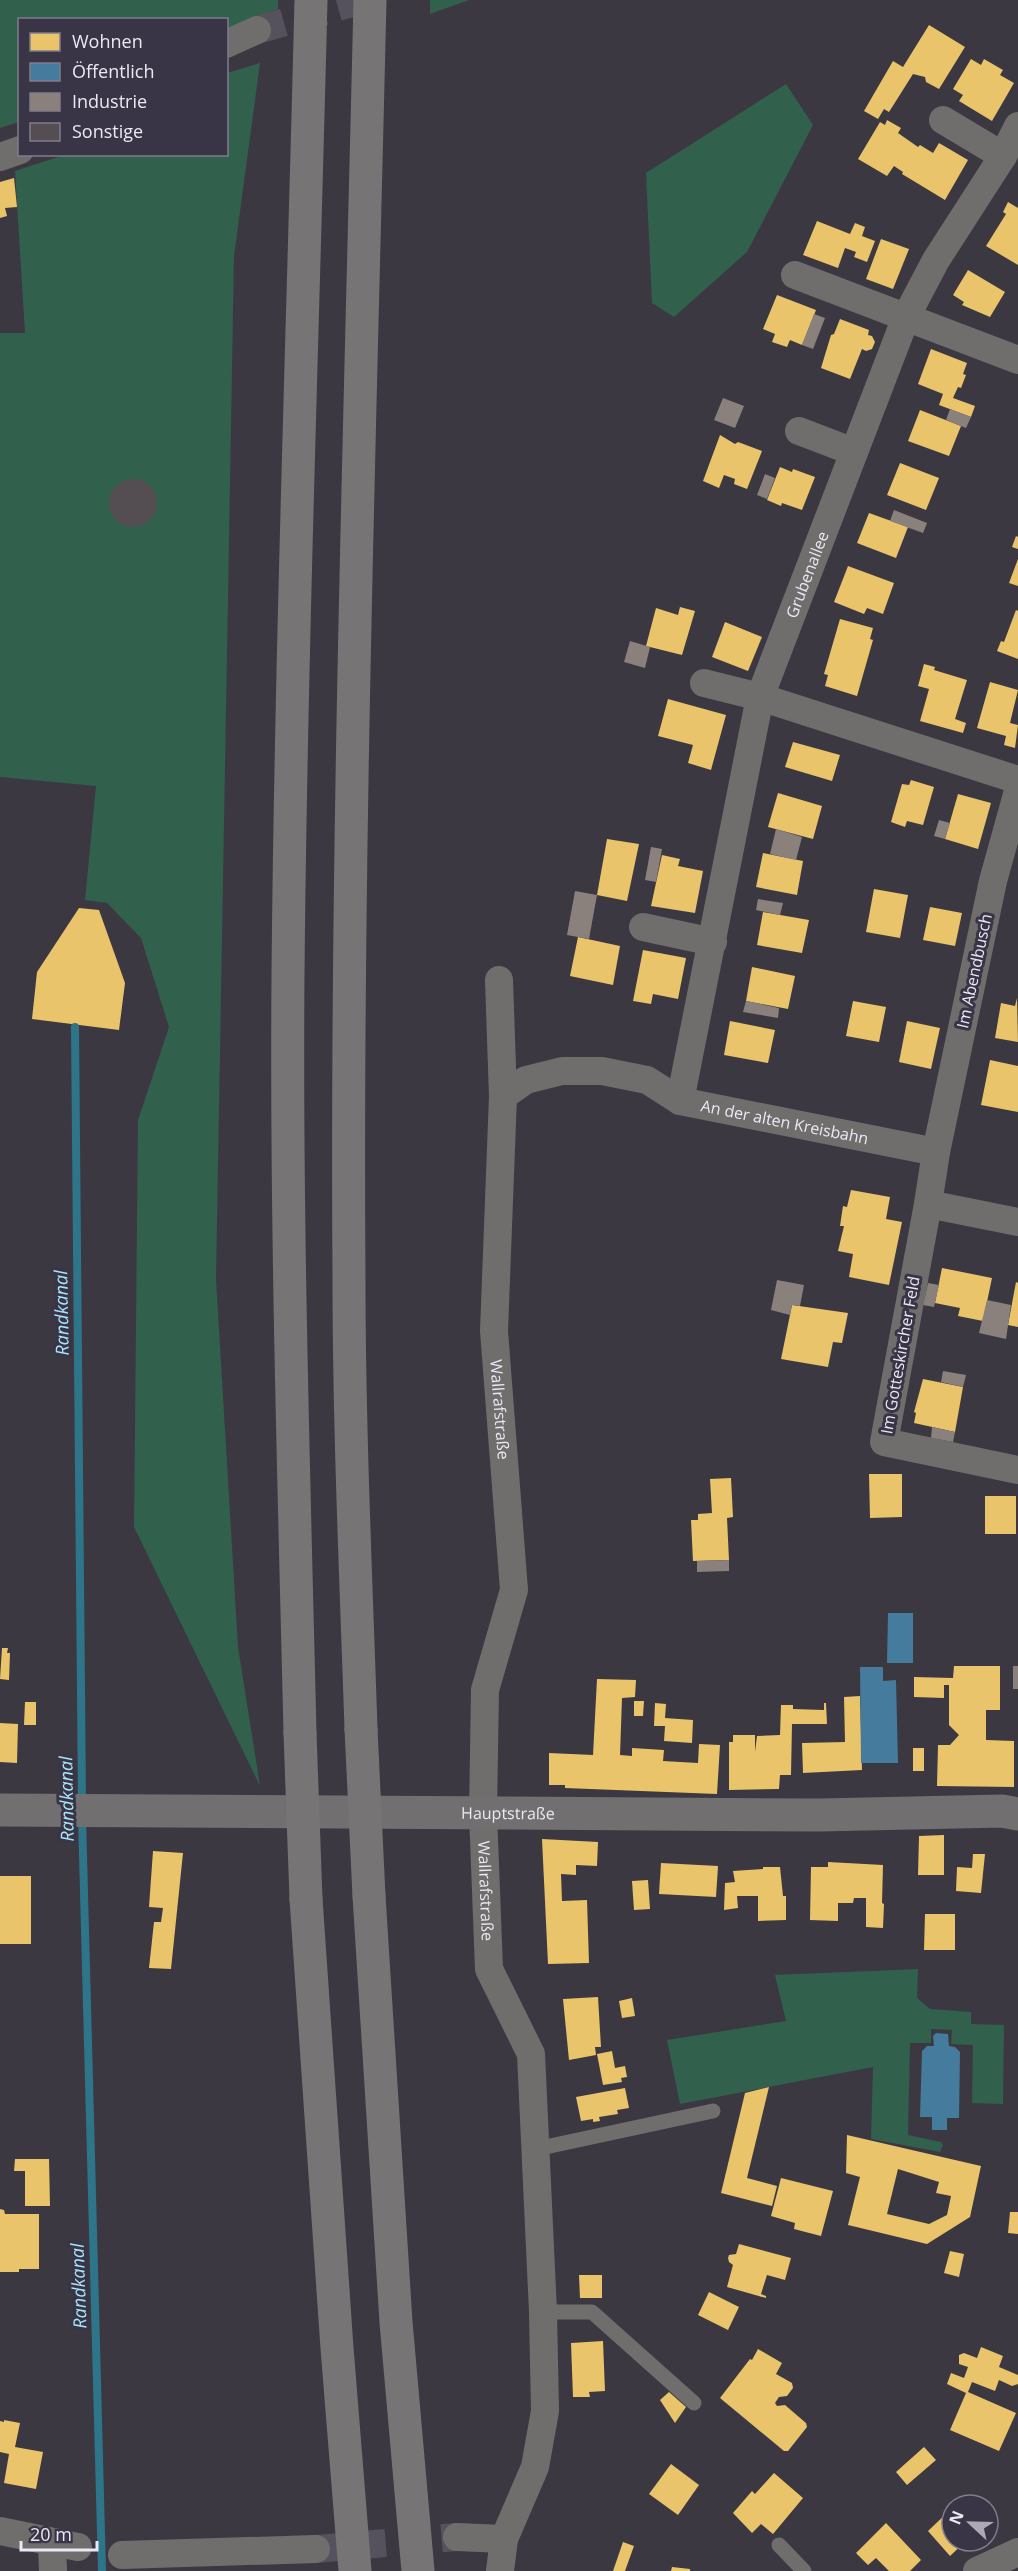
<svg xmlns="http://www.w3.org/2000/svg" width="1018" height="2571" viewBox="0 0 1018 2571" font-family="'Open Sans',sans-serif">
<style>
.green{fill:#31604c}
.homes{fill:#e9c46a;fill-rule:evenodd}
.public{fill:#457b9d}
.industry{fill:#8a817c}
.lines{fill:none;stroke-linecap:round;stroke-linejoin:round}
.stream{stroke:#2e758a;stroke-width:8}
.building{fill:#544d52}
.minor-tunnel{stroke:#55525d;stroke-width:28;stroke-dasharray:28 14;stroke-linecap:butt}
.service{stroke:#706e6c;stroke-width:15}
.minor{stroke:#706e6c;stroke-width:28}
.secondary{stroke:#726f70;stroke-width:33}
.motorway{stroke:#767475;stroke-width:33}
.motorway-bridge{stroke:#767475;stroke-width:33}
.labels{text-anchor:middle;stroke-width:6;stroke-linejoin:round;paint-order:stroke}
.street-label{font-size:16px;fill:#ebe8f3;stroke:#393446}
.water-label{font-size:18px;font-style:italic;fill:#a8e5f9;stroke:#393446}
</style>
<rect width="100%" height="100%" fill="#3b3842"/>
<!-- green -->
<g class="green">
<polygon points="0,0 278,0 278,9 227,30 226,20 20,20 19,122 0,128"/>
<polygon points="430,0 469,0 430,14"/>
<polygon points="260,63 234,256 216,1279 238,1647 260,1786 134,1527 138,1120 169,1027 141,938 107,903 85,900 96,786 0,777 0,333 25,333 15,171 64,155 226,154 227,73"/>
<polygon points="786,84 813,125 747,252 674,317 652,303 646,173"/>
<polygon points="918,1969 917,1998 930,2009 971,2012 971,2024 1004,2025 1003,2104 972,2103 973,2045 951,2044 952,2030 931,2029 931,2043 910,2043 908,2135 941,2142 943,2145 940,2152 871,2139 873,2067 680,2104 667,2040 786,2021 775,1975"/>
</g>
<!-- homes -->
<g class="homes">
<polygon points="929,25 965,47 939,89 926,82 925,77 913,74 889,112 884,109 878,119 864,111 893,61 903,67"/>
<polygon points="971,59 981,65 984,59 1003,70 1000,75 1014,83 992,121 959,101 963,95 953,89"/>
<polygon points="887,120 901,128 898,133 918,147 920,145 933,153 939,143 968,160 945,200 902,174 903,172 894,166 887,176 858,159 880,122 885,125"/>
<polygon points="14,178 17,207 5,208 7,216 0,218 0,182"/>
<polygon points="1008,202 1018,208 1018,265 986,246 1006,214 1003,212"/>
<polygon points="817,221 850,234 855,223 865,227 862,236 875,241 867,262 854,257 856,252 845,248 838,268 803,255"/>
<polygon points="881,239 909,249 893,289 866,279"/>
<polygon points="968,270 1005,292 990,317 962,305 964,302 953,295"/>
<polygon points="777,295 816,310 802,345 790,340 787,347 772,342 775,334 763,329"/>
<polygon points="840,319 869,330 868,335 872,336 875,342 872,349 866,351 862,349 850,379 821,368 831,335 834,334"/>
<polygon points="931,349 967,363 963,374 966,375 961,388 958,387 953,398 975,406 971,417 939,405 943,394 918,384"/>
<polygon points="920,410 961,426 949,456 908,441"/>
<polygon points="720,435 735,444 738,442 762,451 747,489 734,484 735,479 724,475 719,488 703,481"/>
<polygon points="900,463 939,478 926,510 887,495"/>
<polygon points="780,467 792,472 793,469 815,477 802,510 782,503 781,506 767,500"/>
<polygon points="869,513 908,527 896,558 857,543"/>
<polygon points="1016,536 1018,537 1018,549 1012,547"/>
<polygon points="1018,559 1018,586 1009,583"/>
<polygon points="848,566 894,583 883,614 867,608 864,614 834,602"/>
<polygon points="680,607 695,611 682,655 646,646 656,608 678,615"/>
<polygon points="1016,610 1018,611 1018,659 997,651 1001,641 1004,642"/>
<polygon points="840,619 873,628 870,639 873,640 857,696 825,686 828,675 824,674"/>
<polygon points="725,622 762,637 748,671 712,657"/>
<polygon points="924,664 935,667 934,670 967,680 955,719 966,723 963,733 920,721 929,689 918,686"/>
<polygon points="990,682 1018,690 1010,723 1018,725 1015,748 1004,745 1006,736 977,728"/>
<polygon points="668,699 726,715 711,770 688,763 693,745 658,736"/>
<polygon points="793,742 840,755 832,781 785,767"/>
<polygon points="911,780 934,787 923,825 907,821 905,827 891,822 902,784 909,785"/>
<polygon points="778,793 822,806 813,839 768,827"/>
<polygon points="958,794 991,803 978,849 945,839"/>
<polygon points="607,839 639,844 627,901 597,895"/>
<polygon points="763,853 803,861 797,895 756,887"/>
<polygon points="662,855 680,859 678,866 703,871 695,913 651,906"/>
<polygon points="874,889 908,895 900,938 866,932"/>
<polygon points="930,907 962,913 955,946 923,940"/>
<polygon points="79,908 99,910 125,983 119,1030 32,1019 37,972"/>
<polygon points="763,912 809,920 802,953 757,945"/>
<polygon points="578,937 620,946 613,985 570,976"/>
<polygon points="643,950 686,958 678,999 653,994 651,1004 633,1001"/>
<polygon points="752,967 795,976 788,1009 746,1001"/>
<polygon points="1017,998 1018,1042 995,1038 1001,1003 1015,1006"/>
<polygon points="853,1001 886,1007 879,1042 846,1036"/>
<polygon points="730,1021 775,1030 768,1063 724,1055"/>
<polygon points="907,1021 940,1028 931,1069 899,1062"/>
<polygon points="990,1060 1018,1066 1018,1112 981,1105"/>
<polygon points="851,1190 890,1197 886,1219 902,1222 889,1285 849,1277 853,1254 838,1251 844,1226 840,1226 843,1206 847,1207"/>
<polygon points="942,1268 992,1278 983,1321 958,1316 960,1308 935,1303"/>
<polygon points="1016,1282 1018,1283 1018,1327 1008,1325"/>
<polygon points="792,1305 848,1313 842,1343 833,1342 828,1367 781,1359"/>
<polygon points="923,1379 963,1387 955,1432 914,1423 916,1413 914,1412"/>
<polygon points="869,1474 902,1474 902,1517 870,1518"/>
<polygon points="731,1478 733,1517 727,1518 729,1560 693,1561 691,1520 698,1520 698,1514 712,1513 710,1479"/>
<rect x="985" y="1496" width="31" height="38"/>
<polygon points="2,1648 8,1648 7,1653 10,1653 9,1680 0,1679"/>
<polygon points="954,1666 1000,1666 1000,1710 986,1710 986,1740 1014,1741 1014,1787 937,1786 938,1745 950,1745 959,1735 949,1725 949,1685 944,1685 944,1698 914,1697 914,1677 953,1678"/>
<polygon points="597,1679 636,1680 635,1697 622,1698 620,1755 632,1756 632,1748 664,1750 663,1761 698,1763 699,1744 720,1745 717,1794 565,1788 565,1785 549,1785 549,1753 593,1755"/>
<polygon points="860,1696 862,1770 803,1773 802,1743 845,1742 844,1697"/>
<polygon points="634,1701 644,1701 643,1716 634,1716"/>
<polygon points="25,1702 36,1702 36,1725 24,1725"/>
<polygon points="655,1703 666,1704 665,1718 693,1720 692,1743 664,1741 665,1726 654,1726"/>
<polygon points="824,1703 826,1703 827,1724 792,1724 791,1775 780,1775 779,1789 729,1790 729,1742 733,1742 733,1735 755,1735 755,1752 757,1736 780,1735 781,1705 793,1705 793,1709 824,1710"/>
<polygon points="0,1723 18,1724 17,1763 0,1762"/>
<rect x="913" y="1748" width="11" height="23"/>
<polygon points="944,1835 944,1875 918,1875 919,1836"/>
<polygon points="542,1839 598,1842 597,1866 576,1865 576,1875 561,1874 562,1901 587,1900 589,1963 548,1964"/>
<polygon points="153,1851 183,1853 171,1969 149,1968 154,1922 161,1922 163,1908 149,1907"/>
<polygon points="973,1854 985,1854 981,1893 956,1891 957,1867 972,1868"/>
<polygon points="828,1862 883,1865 882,1903 884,1904 883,1928 866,1927 866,1898 854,1898 853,1903 838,1903 838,1921 810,1920 811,1867 828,1867"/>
<polygon points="661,1863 718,1866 716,1897 659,1894"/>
<polygon points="763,1867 780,1867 783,1896 786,1896 786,1920 758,1921 758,1896 737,1896 738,1908 724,1910 725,1883 735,1882 733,1871 763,1869"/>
<rect x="0" y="1876" width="31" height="68"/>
<polygon points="648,1880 650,1909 634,1910 632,1881"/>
<polygon points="925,1914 955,1914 955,1950 924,1950"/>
<polygon points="598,1997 601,2047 595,2047 596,2055 569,2060 563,1999"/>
<polygon points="632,1998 635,2016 622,2018 619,2001"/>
<polygon points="612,2051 615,2068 625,2066 627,2077 621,2078 622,2082 603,2085 597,2054"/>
<polygon points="769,2087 747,2178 777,2186 772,2206 721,2193 745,2093"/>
<polygon points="625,2088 629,2108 617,2110 618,2114 599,2117 600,2121 593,2122 593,2119 581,2121 576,2097"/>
<path d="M847,2135l134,31 -11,51 -43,27 -79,-19 12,-48 -14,-4zM898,2169l41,13 -3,11 15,3 -4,19 -18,9 -42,-10z"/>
<polygon points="15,2159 49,2159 50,2206 25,2206 25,2171 14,2171"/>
<polygon points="781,2178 833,2191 821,2236 794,2229 795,2223 771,2216"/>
<polygon points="0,2209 4,2210 5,2214 39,2214 39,2269 19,2269 19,2272 0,2272"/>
<polygon points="1010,2212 1018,2212 1018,2234 1008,2233"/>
<polygon points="739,2244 791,2258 785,2280 767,2275 761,2294 766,2296 766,2298 727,2287 733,2265 729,2262 728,2258 729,2255 736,2254"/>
<polygon points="950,2251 964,2254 959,2277 944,2273"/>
<polygon points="579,2275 602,2275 602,2298 580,2298"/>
<polygon points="709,2292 739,2307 728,2330 698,2315"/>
<polygon points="603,2341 605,2391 589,2392 590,2397 573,2397 571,2343"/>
<polygon points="981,2347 1003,2356 999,2367 1018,2375 1018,2384 1012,2386 999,2380 995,2391 972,2382 968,2392 1016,2413 999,2451 950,2430 966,2393 947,2384 951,2373 964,2378 968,2367 959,2364 959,2355 964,2353 977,2358"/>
<polygon points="758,2349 782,2363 776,2374 792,2383 793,2388 787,2396 779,2397 775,2403 777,2406 785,2405 806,2423 807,2427 788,2451 784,2451 720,2398 750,2359 752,2360"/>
<polygon points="669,2392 686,2407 675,2423 660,2400"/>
<polygon points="4,2420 20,2423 15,2447 43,2452 36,2489 4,2483 9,2454 0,2452 0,2421 4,2422"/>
<polygon points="924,2447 936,2460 907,2485 896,2472"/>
<polygon points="671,2464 699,2485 678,2515 649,2494"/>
<polygon points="774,2473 803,2498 773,2534 761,2524 752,2533 733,2513 752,2491 755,2494"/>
<polygon points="950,2510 952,2512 952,2541 966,2541 950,2556 928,2531"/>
<polygon points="886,2523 921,2560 910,2571 889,2571 876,2558 868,2565 856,2553"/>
<polygon points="623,2542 634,2546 625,2571 613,2571"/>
<polygon points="672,2567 690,2569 690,2571 671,2571"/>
</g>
<!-- public -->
<g class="public">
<polygon points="888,1613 913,1613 913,1663 887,1663"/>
<polygon points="860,1667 883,1667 883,1681 896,1680 898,1763 861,1763"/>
<polygon points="936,2033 948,2034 949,2046 955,2047 960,2052 959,2118 947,2118 947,2130 932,2130 932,2117 920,2117 922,2051 927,2046 934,2046 933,2036"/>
</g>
<!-- industry -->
<g class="industry">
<polygon points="814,314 825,318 813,349 802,345"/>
<polygon points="723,398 744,406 735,428 714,420"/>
<polygon points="950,409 971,417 966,428 946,420"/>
<polygon points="765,474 775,478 767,499 757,495"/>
<polygon points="894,510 927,523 923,533 890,521"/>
<polygon points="630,641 650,647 645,668 624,662"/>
<polygon points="939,820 950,823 945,839 934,836"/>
<polygon points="776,829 802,837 796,860 770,854"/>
<polygon points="651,847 662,849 656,882 645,880"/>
<polygon points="575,891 597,895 589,939 567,935"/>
<polygon points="758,899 783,903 780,915 756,910"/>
<polygon points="746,1001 779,1008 778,1018 743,1012"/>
<polygon points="777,1280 804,1285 800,1306 792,1305 790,1315 771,1310"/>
<polygon points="928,1283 939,1285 934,1307 923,1305"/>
<polygon points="987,1300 1011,1305 1006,1339 979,1333"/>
<polygon points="943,1371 966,1375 963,1387 941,1382"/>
<polygon points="932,1427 955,1432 953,1442 931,1438"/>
<polygon points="729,1560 729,1571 697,1572 697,1561"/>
<rect x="1013" y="1666" width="5" height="23"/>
</g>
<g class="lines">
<!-- stream -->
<g class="stream">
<polyline points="75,1027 82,1802"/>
<polyline points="82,1817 102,2571"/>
</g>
</g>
<!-- building -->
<circle class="building" cx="133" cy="503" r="24"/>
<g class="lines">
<!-- minor-tunnel -->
<g class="minor-tunnel">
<polyline points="257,30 363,0"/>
<polyline points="316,2549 457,2537"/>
</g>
<!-- service -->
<g class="service">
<polyline points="536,2149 713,2111"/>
<polyline points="543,2312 592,2312 694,2403"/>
<polyline points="779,2545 804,2571"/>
</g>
<!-- minor -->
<g class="minor">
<polyline points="226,44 257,30"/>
<polyline points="943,120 1003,156"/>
<polyline points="0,157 20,150"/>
<polyline points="795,275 1018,360"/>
<polyline points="799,431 854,452"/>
<polyline points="704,683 760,697 1018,780"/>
<polyline points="1018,791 993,881 936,1152 928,1204 1018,1222"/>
<polyline points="643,927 713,942"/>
<path id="s1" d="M499,980l4,116 -9,235 20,259 -29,100 -2,123 6,156 42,85 12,258 2,99 -10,56 -31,72 -4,32"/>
<path id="s2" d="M503,1096l23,-16 36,-9h40l45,9 33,21 256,51"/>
<path id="s3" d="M680,1101l80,-404 146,-380 30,-57 67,-104 15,-30"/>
<polyline points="928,1204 884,1442 1018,1470"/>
<polyline points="0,2531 78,2547"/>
<polyline points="457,2537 504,2539"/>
<polyline points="52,2543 53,2571"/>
<polyline points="122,2555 316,2549"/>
<polyline points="977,2571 1018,2552"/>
</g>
<!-- secondary -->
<path class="secondary" id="s4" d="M0,1810l820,5 182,-4 16,3"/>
<!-- motorway -->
<g class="motorway">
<path d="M361,1729c-5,-150 -12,-301 -12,-451 -3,-426 11,-852 21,-1278"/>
<path d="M300,1733c-6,-252 -14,-505 -12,-758 3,-325 15,-650 23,-975"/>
<polyline points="369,1896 396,2322 418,2571"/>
<polyline points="306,1899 337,2348 355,2571"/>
</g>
<!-- motorway-bridge -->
<g class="motorway-bridge">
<polyline points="361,1729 369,1896"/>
<polyline points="300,1733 306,1899"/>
</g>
</g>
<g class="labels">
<!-- street labels -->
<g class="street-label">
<text dy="6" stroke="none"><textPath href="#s3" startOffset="543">Grubenallee</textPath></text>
<text transform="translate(974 971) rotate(-78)" y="6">Im Abendbusch</text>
<text dy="6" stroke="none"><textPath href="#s2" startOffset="297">An der alten Kreisbahn</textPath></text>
<text transform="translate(900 1355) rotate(-80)" y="6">Im Gotteskircher Feld</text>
<text dy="6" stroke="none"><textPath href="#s1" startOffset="430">Wallrafstraße</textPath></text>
<text dy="6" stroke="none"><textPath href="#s4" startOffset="508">Hauptstraße</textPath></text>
<text dy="6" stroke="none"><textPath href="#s1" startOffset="916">Wallrafstraße</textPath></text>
</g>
<!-- water labels -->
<g class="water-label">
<text transform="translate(62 1313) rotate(-91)" y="6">Randkanal</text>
<text transform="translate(67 1799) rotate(-91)" y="6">Randkanal</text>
<text transform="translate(79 2286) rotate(-92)" y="6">Randkanal</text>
</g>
</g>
<!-- legend -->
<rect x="18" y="18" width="210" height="138" fill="#393446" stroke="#807c8b" stroke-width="1.5"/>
<rect x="30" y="33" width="30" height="18" fill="#e9c46a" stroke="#807c8b" stroke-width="1.5"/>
<text x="72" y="48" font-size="18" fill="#ebe8f3">Wohnen</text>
<rect x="30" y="63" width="30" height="18" fill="#457b9d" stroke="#807c8b" stroke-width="1.5"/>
<text x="72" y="78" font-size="18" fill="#ebe8f3">Öffentlich</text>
<rect x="30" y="93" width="30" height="18" fill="#8a817c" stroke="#807c8b" stroke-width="1.5"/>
<text x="72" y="108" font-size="18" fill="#ebe8f3">Industrie</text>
<rect x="30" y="123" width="30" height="18" fill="#544d52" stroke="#807c8b" stroke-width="1.5"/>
<text x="72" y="138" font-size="18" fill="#ebe8f3">Sonstige</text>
<!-- north arrow -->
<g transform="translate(970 2523) rotate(292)"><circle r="28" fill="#393446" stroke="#807c8b" stroke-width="1.5"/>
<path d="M0-4.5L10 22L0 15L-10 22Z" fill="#adaab5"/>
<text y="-9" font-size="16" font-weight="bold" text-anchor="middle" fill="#ebe8f3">N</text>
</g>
<!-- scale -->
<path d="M21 2541v9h76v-9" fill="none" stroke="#ebe8f3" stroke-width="3"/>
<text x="30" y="2541" font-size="18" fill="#ebe8f3" stroke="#393446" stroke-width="4.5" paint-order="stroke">20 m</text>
</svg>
